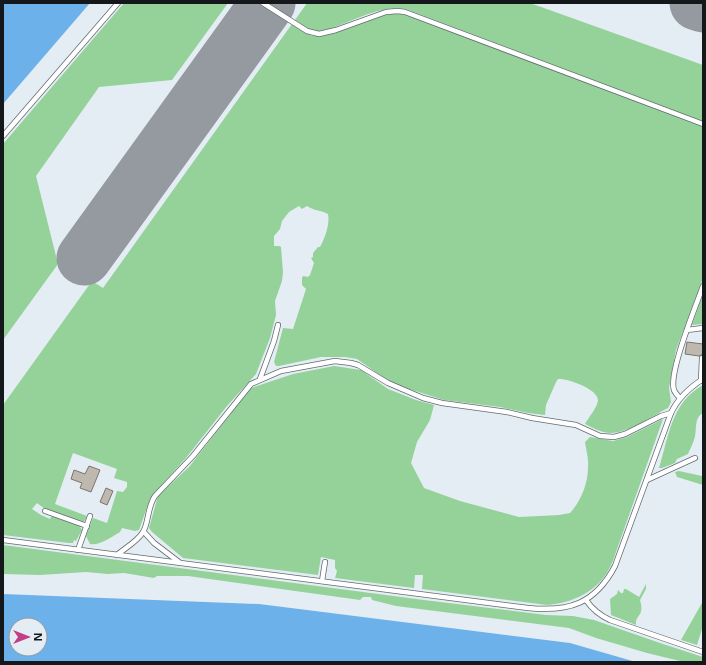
<svg xmlns="http://www.w3.org/2000/svg" width="706" height="665" viewBox="0 0 706 665" font-family="'Noto Sans',sans-serif">
<style>
.green{fill:#94d29a}
.water{fill:#6db1eb;fill-rule:evenodd}
.lines{fill:none;stroke-linecap:round;stroke-linejoin:round}
.runway{stroke:#949aa0;stroke-width:55}
.building{fill:#beb8af;stroke:#7a756d}
.service-casing{stroke:#636b71;stroke-width:6}
.service{stroke:#fff;stroke-width:4.5}
</style>
<rect width="100%" height="100%" fill="#e4edf4"/>
<!-- green -->
<g class="green">
<polygon points="124,3 228,3 172,80 99,87 36,176 58,264 3,340 3,144"/>
<path d="M307,3h223l173,62v57l-297,-113c-25,-4 -53,12 -76,20 -17,5 -21,0 -35,-9z"/>
<path d="M388,13h7l12,2 296,111v152l-27,72 -7,38 2,14 -3,6c-16,8 -42,26 -59,25 -9,-1 -16,-5 -24,-9 3,-6 13,-17 13,-24 0,-11 -31,-22 -40,-21l-2,3 -10,23 -1,10 -17,-2 -28,-6 -56,-7 -32,-10 -22,-8 -33,-23 -12,-2h-24l-42,9h-3l-2,-4 9,-34 10,1 13,-40 -4,-4v-7l1,-2 5,1 2,-2 4,-12 -3,-5 2,-1v-4l5,-6h2c5,-9 10,-23 8,-33 -7,-4 -14,-3 -21,-8l-5,3 -3,-3 -10,6 -7,9 -2,8 -6,7v10h5l2,1 2,25 -1,9 -7,20 1,14 -6,23 -14,36 -29,32 -41,52 -30,33 -6,8 -11,31 -4,1 -13,-3 -2,4c-8,5 -21,14 -30,12l-4,-8 7,-18 14,5 10,-32 6,1 4,-5v-5l-13,-4 3,-9 -44,-16 -18,51 32,12 -3,6 -39,-13 -8,-6 -5,6 9,6 9,4 2,-4 27,10 3,5 -6,11 -2,-1 -1,3h-4l-66,-8v-130l89,-124 11,7 189,-264 20,12h11z"/>
<polygon points="703,294 703,324 692,325"/>
<path d="M334,366l27,4 27,19 28,11 18,5 -4,15 -13,22 -6,21 13,25 36,13 59,16 40,-2 11,-2c11,-12 18,-29 18,-46 1,-8 -2,-17 -3,-25l5,-5 23,4 14,-4 36,-18 -47,133c-2,6 -4,12 -7,17 -12,23 -37,34 -62,36l-125,-16 1,-14h-8l-1,13 -79,-10 2,-7 -2,-3v-8l-14,-3 -3,18 -135,-17 -31,-26 -3,-4 9,-32 31,-29 62,-79 42,-14z"/>
<path d="M703,385v28c-9,5 -6,15 -8,23 -1,6 -5,13 -7,18l-11,5 -2,4 -13,5h-3c10,-32 12,-65 44,-83z"/>
<polygon points="679,471 702,476 703,475 703,485 677,477 675,472"/>
<polygon points="3,545 424,600 546,615 573,616 594,620 660,643 703,657 703,662 684,662 647,653 596,638 569,628 396,606 372,600 371,597 363,597 360,600 188,576 157,576 154,578 124,573 108,574 86,572 40,575 3,574"/>
<path d="M646,584v5l-6,11c5,17 -5,14 -4,25l-25,-10 -1,-16 7,-5 1,-4 3,3h2l1,-4h2l13,8z"/>
<polygon points="703,601 703,626 697,645 681,640"/>
</g>
<!-- water -->
<g class="water">
<polygon points="3,3 90,3 3,104"/>
<path d="M3,594l256,10 311,39 66,19h-633zM16,625h24v24h-24z"/>
</g>
<g class="lines">
<!-- runway -->
<g class="runway">
<polyline points="697,3 703,5"/>
<polyline points="84,258 268,3"/>
</g>
</g>
<!-- building -->
<g class="building">
<polygon points="687,342 703,344 703,354 699,356 685,354"/>
<polygon points="89,466 100,470 91,492 80,488 82,483 71,479 74,470 85,474"/>
<polygon points="106,488 113,491 107,505 100,502"/>
</g>
<g class="lines">
<defs>
<g id="service">
<polyline points="263,3 307,31 319,34 336,30 386,12 398,11 405,12 703,124"/>
<polyline points="3,136 118,3"/>
<polyline points="687,330 703,328"/>
<polyline points="260,379 274,341 278,325"/>
<polyline points="701,381 702,358"/>
<path d="M680,398c-2,-2 -5,-5 -6,-8 -6,-17 22,-84 29,-104"/>
<polyline points="647,480 695,458"/>
<polyline points="45,511 87,526"/>
<polyline points="144,532 154,543 179,562"/>
<path d="M3,540l525,68c41,4 67,-4 87,-42l56,-153c7,-15 18,-25 32,-34"/>
<polyline points="78,550 90,516"/>
<path d="M117,555c8,-7 21,-14 26,-23 6,-10 4,-24 12,-36l38,-40 58,-72 30,-13 54,-10 16,2 7,2 30,18 35,15 19,5 65,9 25,6 44,7 24,11 14,1 11,-3 36,-18 10,-3"/>
<polyline points="322,581 325,562"/>
<path d="M586,600c6,9 13,15 24,20l93,32"/>
</g>
</defs>
<!-- service casing -->
<use href="#service" class="service-casing"/>
<!-- service -->
<use href="#service" class="service"/>
</g>
<!-- border -->
<rect width="706" height="665" fill="none" stroke="#15181a" stroke-width="8"/>
<!-- north arrow -->
<g transform="translate(28 637) rotate(90)"><circle r="19" fill="#e4edf4" stroke="#91989d"/>
<path d="M0-3L7 15L0 10L-7 15Z" fill="#c33f85"/>
<text y="-6" font-size="11" font-weight="bold" text-anchor="middle" fill="#15181a">N</text>
</g>
</svg>
